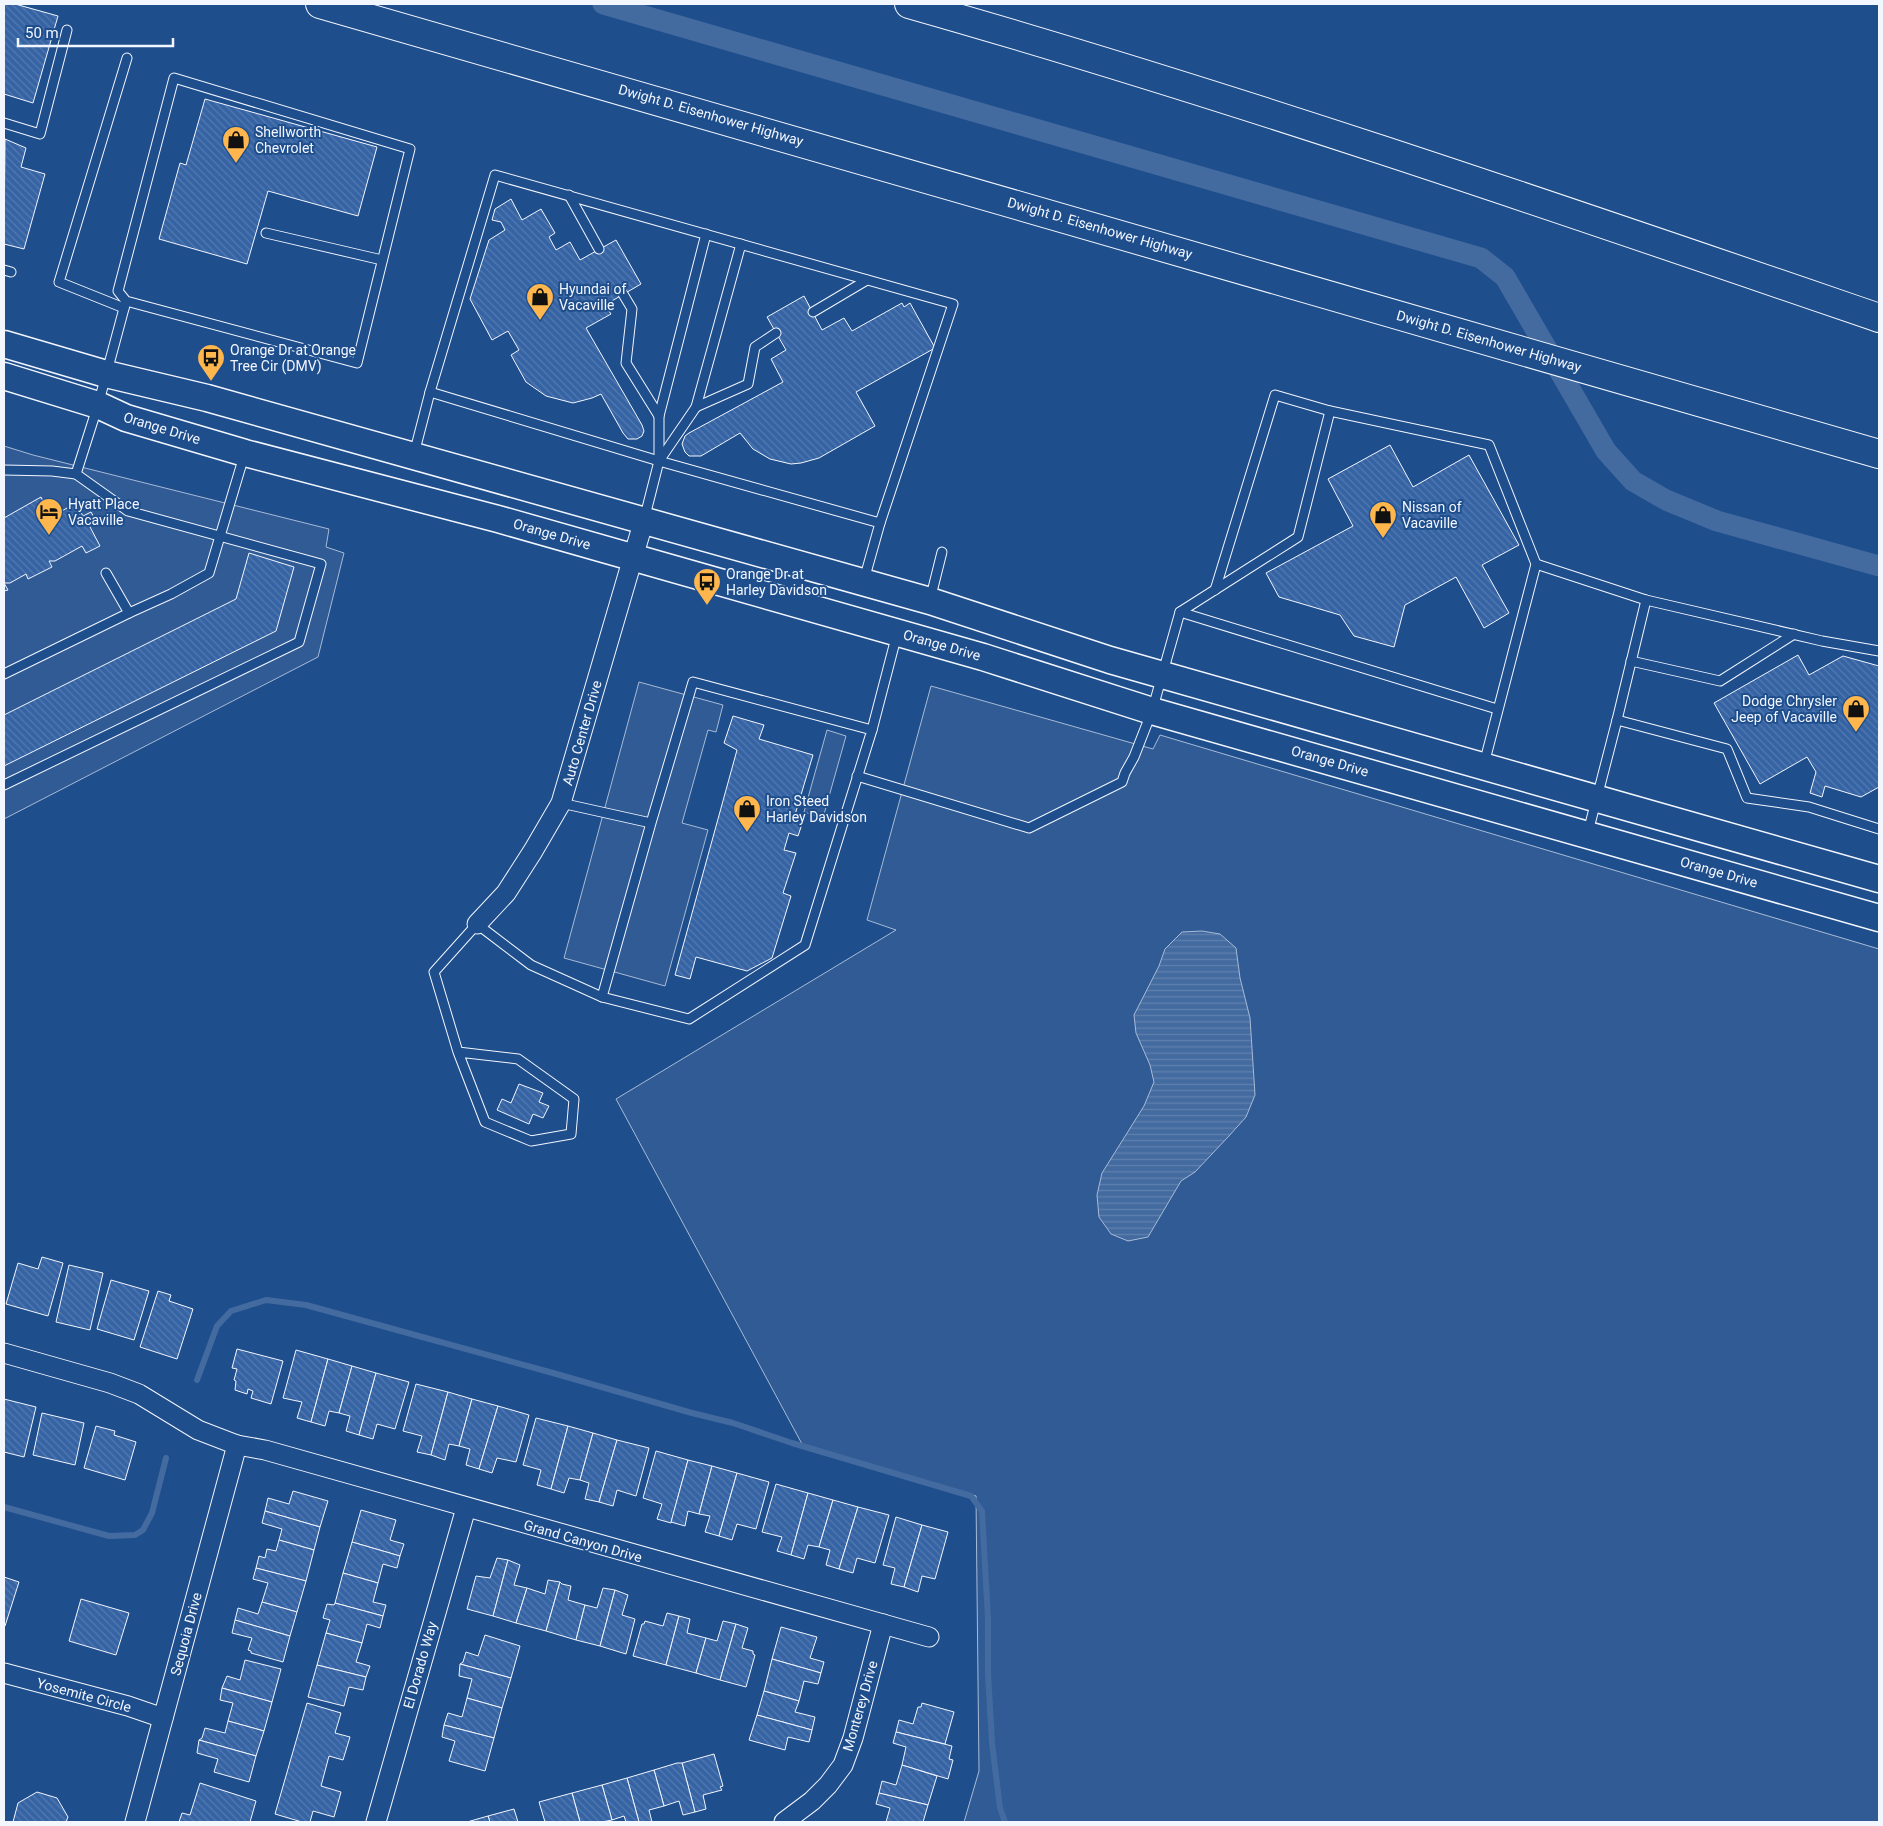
<svg xmlns="http://www.w3.org/2000/svg" width="1883" height="1826" viewBox="0 0 1883 1826" font-family="Roboto,sans-serif">
<style>
.built{fill:#305b95;stroke:#a8bbd7}
.water{fill:url(#water-rules);stroke:#a8bbd7}
.lines{fill:none;stroke-linecap:round;stroke-linejoin:round}
.stream{stroke:#446ba0;stroke-width:6}
.canal{stroke:#446ba0;stroke-width:21}
.building{fill:url(#building-back-hatch);stroke:#f2f6ff}
.lane-casing{stroke:#f2f6ff;stroke-width:11}
.street-casing{stroke:#f2f6ff;stroke-width:21}
.secondary-casing{stroke:#f2f6ff;stroke-width:29}
.highway-casing{stroke:#f2f6ff;stroke-width:30}
.lane{stroke:#1f4e8c;stroke-width:9}
.street{stroke:#1f4e8c;stroke-width:19}
.secondary{stroke:#1f4e8c;stroke-width:26}
.highway{stroke:#1f4e8c;stroke-width:28}
.labels{text-anchor:middle;stroke-width:4;stroke-linejoin:round;paint-order:stroke}
.street-label{font-size:14px;fill:#f2f6ff;stroke:#1f4e8c}
.poi-label{font-size:14px;fill:#f2f6ff;stroke:#1f4e8c;text-anchor:start}
</style>
<defs>
<pattern id="water-rules" width="6" height="5" patternUnits="userSpaceOnUse" patternTransform="scale(1.25)"><rect width="6" height="5" fill="#446ba0"/><path d="M0 2.5h6" fill="none" stroke="#5f81ae"/></pattern>
<pattern id="building-back-hatch" width="6" height="6" patternUnits="userSpaceOnUse" patternTransform="scale(1.25)"><rect width="6" height="6" fill="#3563a3"/><path d="M-1 5l2 2M0 0l6 6M5-1l2 2" fill="none" stroke="#537ab1"/></pattern>
</defs>
<rect width="100%" height="100%" fill="#1f4e8c"/>
<!-- built -->
<g class="built">
<polygon points="4,446 33,455 329,529 326,547 344,553 318,657 4,819"/>
<polygon points="639,682 723,705 716,732 708,730 682,823 708,830 665,986 564,958"/>
<polygon points="931,686 1153,749 1160,735 1879,949 1879,1822 964,1822 979,1771 976,1496 802,1444 616,1099 896,930 867,920"/>
<polygon points="827,730 846,736 823,818 804,812"/>
</g>
<!-- water -->
<polygon class="water" points="1202,931 1220,934 1236,948 1240,978 1250,1018 1255,1095 1246,1117 1228,1137 1195,1172 1181,1181 1148,1237 1128,1241 1111,1234 1099,1217 1097,1195 1102,1173 1144,1106 1154,1082 1150,1065 1136,1033 1134,1015 1159,966 1165,949 1182,932"/>
<g class="lines">
<!-- stream -->
<g class="stream">
<polyline points="197,1380 217,1326 231,1311 266,1300 306,1305 553,1373 692,1413 733,1423 792,1443 971,1496 982,1511 988,1618 988,1673 992,1743 1000,1808 1005,1822"/>
<polyline points="4,1507 109,1536 135,1535 143,1530 152,1513 166,1458"/>
</g>
<!-- canal -->
<polyline class="canal" points="603,4 1481,258 1505,277 1606,451 1633,481 1666,500 1717,521 1879,566"/>
</g>
<!-- building -->
<g class="building">
<polygon points="4,4 15,4 58,16 33,103 4,94"/>
<polygon points="205,99 377,147 358,216 268,191 247,264 159,239 180,163 186,165"/>
<polygon points="5,139 26,148 21,167 45,174 24,249 4,244"/>
<polygon points="511,199 522,220 541,209 555,233 549,237 556,250 570,242 580,260 616,240 641,284 605,305 611,314 586,328 642,425 644,431 642,436 637,439 628,439 623,433 601,394 592,398 573,403 546,396 526,382 511,355 519,350 508,331 492,340 470,299 489,240 505,230 501,222 492,220 495,209"/>
<polygon points="804,296 822,330 844,318 852,331 902,303 904,307 910,303 935,348 856,392 875,426 819,458 801,463 791,464 770,459 753,449 740,433 701,456 689,456 685,452 682,444 685,436 689,433 783,382 771,359 786,350 767,317"/>
<polygon points="1390,445 1413,487 1469,455 1519,545 1482,565 1509,613 1484,628 1456,577 1405,605 1394,647 1354,636 1340,615 1279,597 1266,573 1353,526 1328,479"/>
<polygon points="41,497 51,517 76,503 83,516 91,512 96,521 89,525 100,546 86,553 82,546 55,561 49,561 52,567 28,579 26,574 10,583 4,583 8,590 4,591 4,518"/>
<polygon points="249,553 294,567 276,631 4,766 4,715 236,599"/>
<polygon points="1798,655 1809,675 1843,656 1879,666 1879,787 1861,797 1825,786 1822,797 1810,793 1816,772 1807,757 1760,784 1714,703"/>
<polygon points="733,716 764,725 759,739 813,755 794,818 803,821 798,836 789,833 784,850 796,853 783,893 791,896 772,958 747,971 696,957 690,979 675,975 737,750 724,743"/>
<polygon points="519,1084 543,1093 539,1102 549,1106 543,1118 533,1114 529,1124 497,1110 502,1099 511,1103"/>
<polygon points="42,1257 63,1263 48,1316 6,1304 18,1263 38,1269"/>
<polygon points="69,1265 103,1273 90,1330 56,1322"/>
<polygon points="111,1280 149,1291 134,1340 97,1329"/>
<polygon points="158,1291 171,1295 169,1301 193,1309 177,1359 140,1347"/>
<polygon points="237,1349 283,1361 271,1404 251,1398 253,1391 248,1389 247,1394 235,1390 236,1381 234,1380 237,1369 232,1368"/>
<polygon points="296,1350 328,1359 311,1422 297,1418 302,1402 283,1398"/>
<polygon points="328,1359 352,1366 339,1413 329,1411 325,1426 311,1422"/>
<polygon points="352,1366 376,1373 359,1435 346,1431 350,1416 339,1413"/>
<polygon points="376,1373 409,1382 395,1429 377,1424 373,1439 359,1435"/>
<polygon points="416,1384 448,1392 431,1455 417,1452 422,1436 403,1431"/>
<polygon points="448,1392 472,1399 459,1446 449,1444 445,1460 431,1455"/>
<polygon points="4,1399 36,1407 24,1457 4,1452"/>
<polygon points="472,1399 498,1406 479,1469 466,1465 470,1449 459,1446"/>
<polygon points="498,1406 529,1415 516,1462 497,1458 492,1473 479,1469"/>
<polygon points="42,1413 84,1423 75,1465 33,1455"/>
<polygon points="536,1418 568,1426 551,1489 537,1485 541,1470 523,1465"/>
<polygon points="96,1426 115,1431 114,1435 136,1442 125,1480 84,1468"/>
<polygon points="568,1426 593,1433 580,1480 569,1478 564,1493 551,1489"/>
<polygon points="593,1433 617,1440 599,1502 585,1499 589,1483 580,1480"/>
<polygon points="617,1440 649,1448 636,1496 617,1490 613,1506 599,1502"/>
<polygon points="656,1451 688,1460 671,1523 657,1519 662,1504 643,1498"/>
<polygon points="688,1460 712,1466 699,1514 688,1511 685,1526 671,1522"/>
<polygon points="712,1466 737,1473 719,1536 705,1532 710,1516 699,1514"/>
<polygon points="737,1473 769,1482 756,1529 737,1524 732,1540 719,1536"/>
<polygon points="776,1484 808,1493 791,1555 777,1551 782,1537 762,1532"/>
<polygon points="293,1491 328,1501 320,1527 265,1511 268,1498 289,1504"/>
<polygon points="808,1493 833,1500 819,1547 808,1545 804,1559 791,1555"/>
<polygon points="833,1500 858,1507 839,1569 826,1565 830,1550 819,1547"/>
<polygon points="858,1507 889,1515 875,1563 857,1558 853,1573 839,1569"/>
<polygon points="361,1510 396,1520 390,1540 404,1544 400,1556 352,1542"/>
<polygon points="265,1511 320,1527 314,1550 279,1540 282,1529 262,1523"/>
<polygon points="896,1517 922,1525 904,1587 891,1584 895,1568 883,1565"/>
<polygon points="922,1525 948,1532 935,1579 922,1576 918,1592 904,1587"/>
<polygon points="279,1540 314,1550 306,1581 256,1568 259,1556 265,1558 267,1549 276,1551"/>
<polygon points="352,1542 400,1556 397,1568 383,1564 378,1583 343,1573"/>
<polygon points="497,1558 508,1560 493,1616 467,1609 476,1576 490,1578"/>
<polygon points="508,1560 520,1565 514,1585 527,1588 516,1623 493,1616"/>
<polygon points="256,1568 306,1581 297,1612 262,1602 268,1583 253,1579"/>
<polygon points="343,1573 378,1583 373,1602 386,1605 383,1616 335,1603"/>
<polygon points="4,1577 19,1582 5,1626 4,1626"/>
<polygon points="548,1580 560,1582 546,1631 516,1623 527,1588 545,1594"/>
<polygon points="560,1582 562,1584 571,1586 568,1600 585,1605 576,1640 546,1631"/>
<polygon points="603,1588 615,1590 600,1646 576,1640 585,1605 597,1608"/>
<polygon points="615,1590 628,1595 622,1615 635,1619 626,1654 600,1646"/>
<polygon points="81,1599 129,1613 116,1655 69,1641"/>
<polygon points="262,1602 297,1612 290,1636 235,1620 238,1608 258,1614"/>
<polygon points="335,1603 383,1616 380,1628 367,1624 362,1643 326,1633 330,1620 323,1618 327,1604 334,1605"/>
<polygon points="667,1613 679,1616 666,1665 633,1656 642,1624 644,1624 645,1621 663,1626"/>
<polygon points="679,1616 690,1619 687,1633 706,1638 696,1673 666,1665"/>
<polygon points="235,1620 290,1636 283,1662 251,1653 251,1651 248,1650 252,1638 232,1633"/>
<polygon points="723,1621 736,1624 720,1680 696,1673 706,1638 717,1641"/>
<polygon points="736,1624 748,1628 742,1648 753,1651 753,1654 755,1655 746,1687 720,1680"/>
<polygon points="781,1627 817,1637 810,1658 824,1662 821,1673 772,1659"/>
<polygon points="326,1633 362,1643 356,1662 370,1666 366,1677 317,1665"/>
<polygon points="485,1635 520,1646 511,1678 460,1664 463,1662 466,1652 478,1656"/>
<polygon points="772,1659 821,1673 818,1684 804,1681 799,1701 764,1691"/>
<polygon points="245,1660 281,1669 272,1702 222,1688 227,1676 240,1680"/>
<polygon points="460,1664 511,1678 502,1708 467,1698 472,1679 459,1676"/>
<polygon points="317,1665 366,1677 363,1690 349,1687 344,1706 308,1697"/>
<polygon points="222,1688 272,1702 264,1731 228,1721 233,1703 220,1700"/>
<polygon points="764,1691 799,1701 795,1712 815,1717 812,1730 757,1715"/>
<polygon points="467,1698 502,1708 494,1738 444,1725 448,1713 462,1717"/>
<polygon points="307,1703 341,1713 335,1733 350,1737 343,1760 329,1756 321,1786 341,1792 334,1817 313,1811 310,1822 302,1822 275,1814"/>
<polygon points="922,1703 954,1712 945,1744 896,1732 899,1720 913,1724 918,1707 921,1707"/>
<polygon points="757,1715 812,1730 809,1742 788,1737 785,1750 749,1740"/>
<polygon points="228,1721 264,1731 256,1756 199,1740 202,1738 205,1728 225,1733"/>
<polygon points="444,1725 494,1738 485,1771 449,1761 455,1741 442,1737"/>
<polygon points="896,1732 952,1746 949,1759 953,1760 948,1779 902,1765 906,1747 893,1743"/>
<polygon points="199,1740 256,1756 249,1782 214,1772 218,1759 197,1753"/>
<polygon points="714,1754 723,1786 720,1787 722,1790 703,1795 706,1809 695,1812 682,1763"/>
<polygon points="677,1763 682,1763 695,1812 683,1815 679,1801 664,1806 654,1770"/>
<polygon points="902,1765 937,1776 928,1805 879,1793 882,1781 896,1785"/>
<polygon points="654,1770 664,1806 649,1810 652,1822 639,1822 627,1778"/>
<polygon points="627,1778 639,1822 626,1822 624,1816 612,1820 602,1785"/>
<polygon points="200,1783 256,1801 250,1822 179,1822 182,1813 190,1815"/>
<polygon points="602,1785 612,1820 602,1822 580,1822 572,1793"/>
<polygon points="37,1792 57,1798 68,1817 66,1822 13,1822 18,1803"/>
<polygon points="572,1793 580,1822 545,1822 539,1802"/>
<polygon points="879,1793 928,1805 923,1822 886,1822 890,1808 876,1804"/>
<polygon points="514,1809 518,1822 490,1822 488,1816"/>
<polygon points="488,1816 490,1822 467,1822"/>
</g>
<g class="lines">
<defs>
<g id="lane">
<polyline points="4,123 40,134 67,30"/>
<polyline points="569,195 599,249"/>
<polyline points="266,233 382,260"/>
<polyline points="4,270 11,272"/>
<polyline points="623,294 632,309 626,363 659,416"/>
<polyline points="124,308 59,282 127,58"/>
<polyline points="813,312 867,280"/>
<polyline points="430,392 659,461 880,523 864,580"/>
<polyline points="696,407 748,384 755,347 776,333"/>
<polyline points="414,454 430,392 495,175 953,304 880,523"/>
<polyline points="659,461 696,407 741,244"/>
<polyline points="4,470 52,471 76,474"/>
<polyline points="644,520 659,461 659,416 706,234"/>
<polyline points="1215,590 1275,395 1330,411"/>
<polyline points="930,600 942,552"/>
<polyline points="1180,612 1497,709"/>
<polyline points="129,613 171,594 209,573 244,456"/>
<polyline points="1879,651 1822,641 1646,600 1617,720 1727,749 1747,798 1809,807 1879,829"/>
<polyline points="1631,661 1720,681 1794,634"/>
<polyline points="4,674 129,613 106,573"/>
<polyline points="872,730 897,634"/>
<polyline points="1484,764 1536,564 1646,600"/>
<polyline points="857,776 1029,828 1122,782 1125,773 1134,757 1152,711 1180,612 1298,537 1330,411 1489,445 1536,564"/>
<polyline points="4,785 299,642 321,564 128,511 76,474 98,405 126,301 357,363 410,149 174,78 118,291 126,301"/>
<polyline points="561,803 651,823 693,682 872,730 805,945 689,1019 602,997 651,823"/>
<polyline points="1588,832 1617,720"/>
<polyline points="458,1052 485,1122 531,1141 571,1134 574,1099 518,1059 458,1052 434,972 477,924 531,965 602,997"/>
</g>
<g id="street">
<polyline points="477,924 506,893 533,851 561,803 644,520"/>
<polyline points="4,1353 110,1383 139,1394 198,1430 237,1445 265,1450 929,1637"/>
<polyline points="4,1673 128,1706 163,1718"/>
<polyline points="135,1822 237,1445"/>
<polyline points="376,1822 466,1508"/>
<polyline points="784,1822 812,1801 828,1785 843,1765 853,1738 883,1624"/>
</g>
<g id="secondary">
<polyline points="4,344 106,374 207,398 930,601 1110,660 1879,879"/>
<polyline points="4,376 98,405 126,418 245,453 498,519 983,657 1152,711 1879,918"/>
</g>
<g id="highway">
<polyline points="320,4 1879,454"/>
<path d="M909,4c327,93 649,204 970,314"/>
</g>
</defs>
<!-- lane casing -->
<use href="#lane" class="lane-casing"/>
<!-- street casing -->
<use href="#street" class="street-casing"/>
<!-- secondary casing -->
<use href="#secondary" class="secondary-casing"/>
<!-- highway casing -->
<use href="#highway" class="highway-casing"/>
<!-- lane -->
<use href="#lane" class="lane"/>
<!-- street -->
<use href="#street" class="street"/>
<!-- secondary -->
<use href="#secondary" class="secondary"/>
<!-- highway -->
<use href="#highway" class="highway"/>
</g>
<!-- icons -->
<defs>
<symbol id="shop-pin" viewBox="-11 -11 22 30"><path d="M0 17L-7.5 6A9.5 9.5 0 1 1 7.5 6Z" fill="#ffb74d" stroke="#1f4e8c"/><path d="M-5-2.5h2.3a2.7 3.5 0 0 1 5.4 0H5L5.5 6h-11ZM-1.5-2.5h3a1.5 2.3 0 0 0-3 0Z" fill="#111"/></symbol>
<symbol id="bus-pin" viewBox="-11 -11 22 30"><path d="M0 17L-7.5 6A9.5 9.5 0 1 1 7.5 6Z" fill="#ffb74d" stroke="#1f4e8c"/><path d="M-5-6H5V4H4V6H2V4H-2V6H-4V4H-5ZM-3.5-4V0h7V-4ZM-3.5 1.2v1.5H-2V1.2ZM2 1.2v1.5H3.5V1.2Z" fill="#111"/></symbol>
<symbol id="hotel-pin" viewBox="-11 -11 22 30"><path d="M0 17L-7.5 6A9.5 9.5 0 1 1 7.5 6Z" fill="#ffb74d" stroke="#1f4e8c"/><path d="M-6-4.5h1.5V1H6V5H4.5V3h-9V5H-6ZM-4 0a1.8 1.8 0 1 1 3.6 0ZM.5 0V-2.5h3Q6-2.5 6 0Z" fill="#111"/></symbol>
</defs>
<g fill-rule="evenodd">
<use href="#shop-pin" x="220" y="124" width="32" height="43"/>
<use href="#shop-pin" x="524" y="281" width="32" height="43"/>
<use href="#bus-pin" x="195" y="342" width="32" height="43"/>
<use href="#hotel-pin" x="33" y="496" width="32" height="43"/>
<use href="#shop-pin" x="1367" y="499" width="32" height="43"/>
<use href="#bus-pin" x="691" y="566" width="32" height="43"/>
<use href="#shop-pin" x="1840" y="693" width="32" height="43"/>
<use href="#shop-pin" x="731" y="793" width="32" height="43"/>
</g>
<g class="labels">
<!-- street labels -->
<g class="street-label">
<text transform="translate(711 115) rotate(16)" y="5">Dwight D. Eisenhower Highway</text>
<text transform="translate(1100 228) rotate(16)" y="5">Dwight D. Eisenhower Highway</text>
<text transform="translate(1489 341) rotate(16)" y="5">Dwight D. Eisenhower Highway</text>
<text transform="translate(162 428) rotate(17)" y="5">Orange Drive</text>
<text transform="translate(552 534) rotate(16)" y="5">Orange Drive</text>
<text transform="translate(942 645) rotate(16)" y="5">Orange Drive</text>
<text transform="translate(582 733) rotate(-74)" y="5">Auto Center Drive</text>
<text transform="translate(1330 761) rotate(16)" y="5">Orange Drive</text>
<text transform="translate(1719 872) rotate(16)" y="5">Orange Drive</text>
<text transform="translate(583 1541) rotate(16)" y="5">Grand Canyon Drive</text>
<text transform="translate(186 1634) rotate(-75)" y="5">Sequoia Drive</text>
<text transform="translate(420 1665) rotate(-74)" y="5">El Dorado Way</text>
<text transform="translate(84 1695) rotate(15)" y="5">Yosemite Circle</text>
<text transform="translate(860 1706) rotate(-74)" y="5">Monterey Drive</text>
</g>
<!-- poi labels -->
<g class="poi-label">
<text x="255" y="137">Shellworth<tspan x="255" dy="16">Chevrolet</tspan></text>
<text x="559" y="294">Hyundai of<tspan x="559" dy="16">Vacaville</tspan></text>
<text x="230" y="355">Orange Dr at Orange<tspan x="230" dy="16">Tree Cir (DMV)</tspan></text>
<text x="68" y="509">Hyatt Place<tspan x="68" dy="16">Vacaville</tspan></text>
<text x="1402" y="512">Nissan of<tspan x="1402" dy="16">Vacaville</tspan></text>
<text x="726" y="579">Orange Dr at<tspan x="726" dy="16">Harley Davidson</tspan></text>
<text x="1837" y="706" text-anchor="end">Dodge Chrysler<tspan x="1837" dy="16">Jeep of Vacaville</tspan></text>
<text x="766" y="806">Iron Steed<tspan x="766" dy="16">Harley Davidson</tspan></text>
</g>
</g>
<!-- border -->
<rect width="1883" height="1826" fill="none" stroke="#f2f6ff" stroke-width="10"/>
<!-- scale -->
<path d="M18 38v8h155v-8" fill="none" stroke="#f2f6ff" stroke-width="2.5"/>
<text x="25" y="38" font-size="15" fill="#f2f6ff" stroke="#1f4e8c" stroke-width="4" paint-order="stroke">50 m</text>
</svg>
